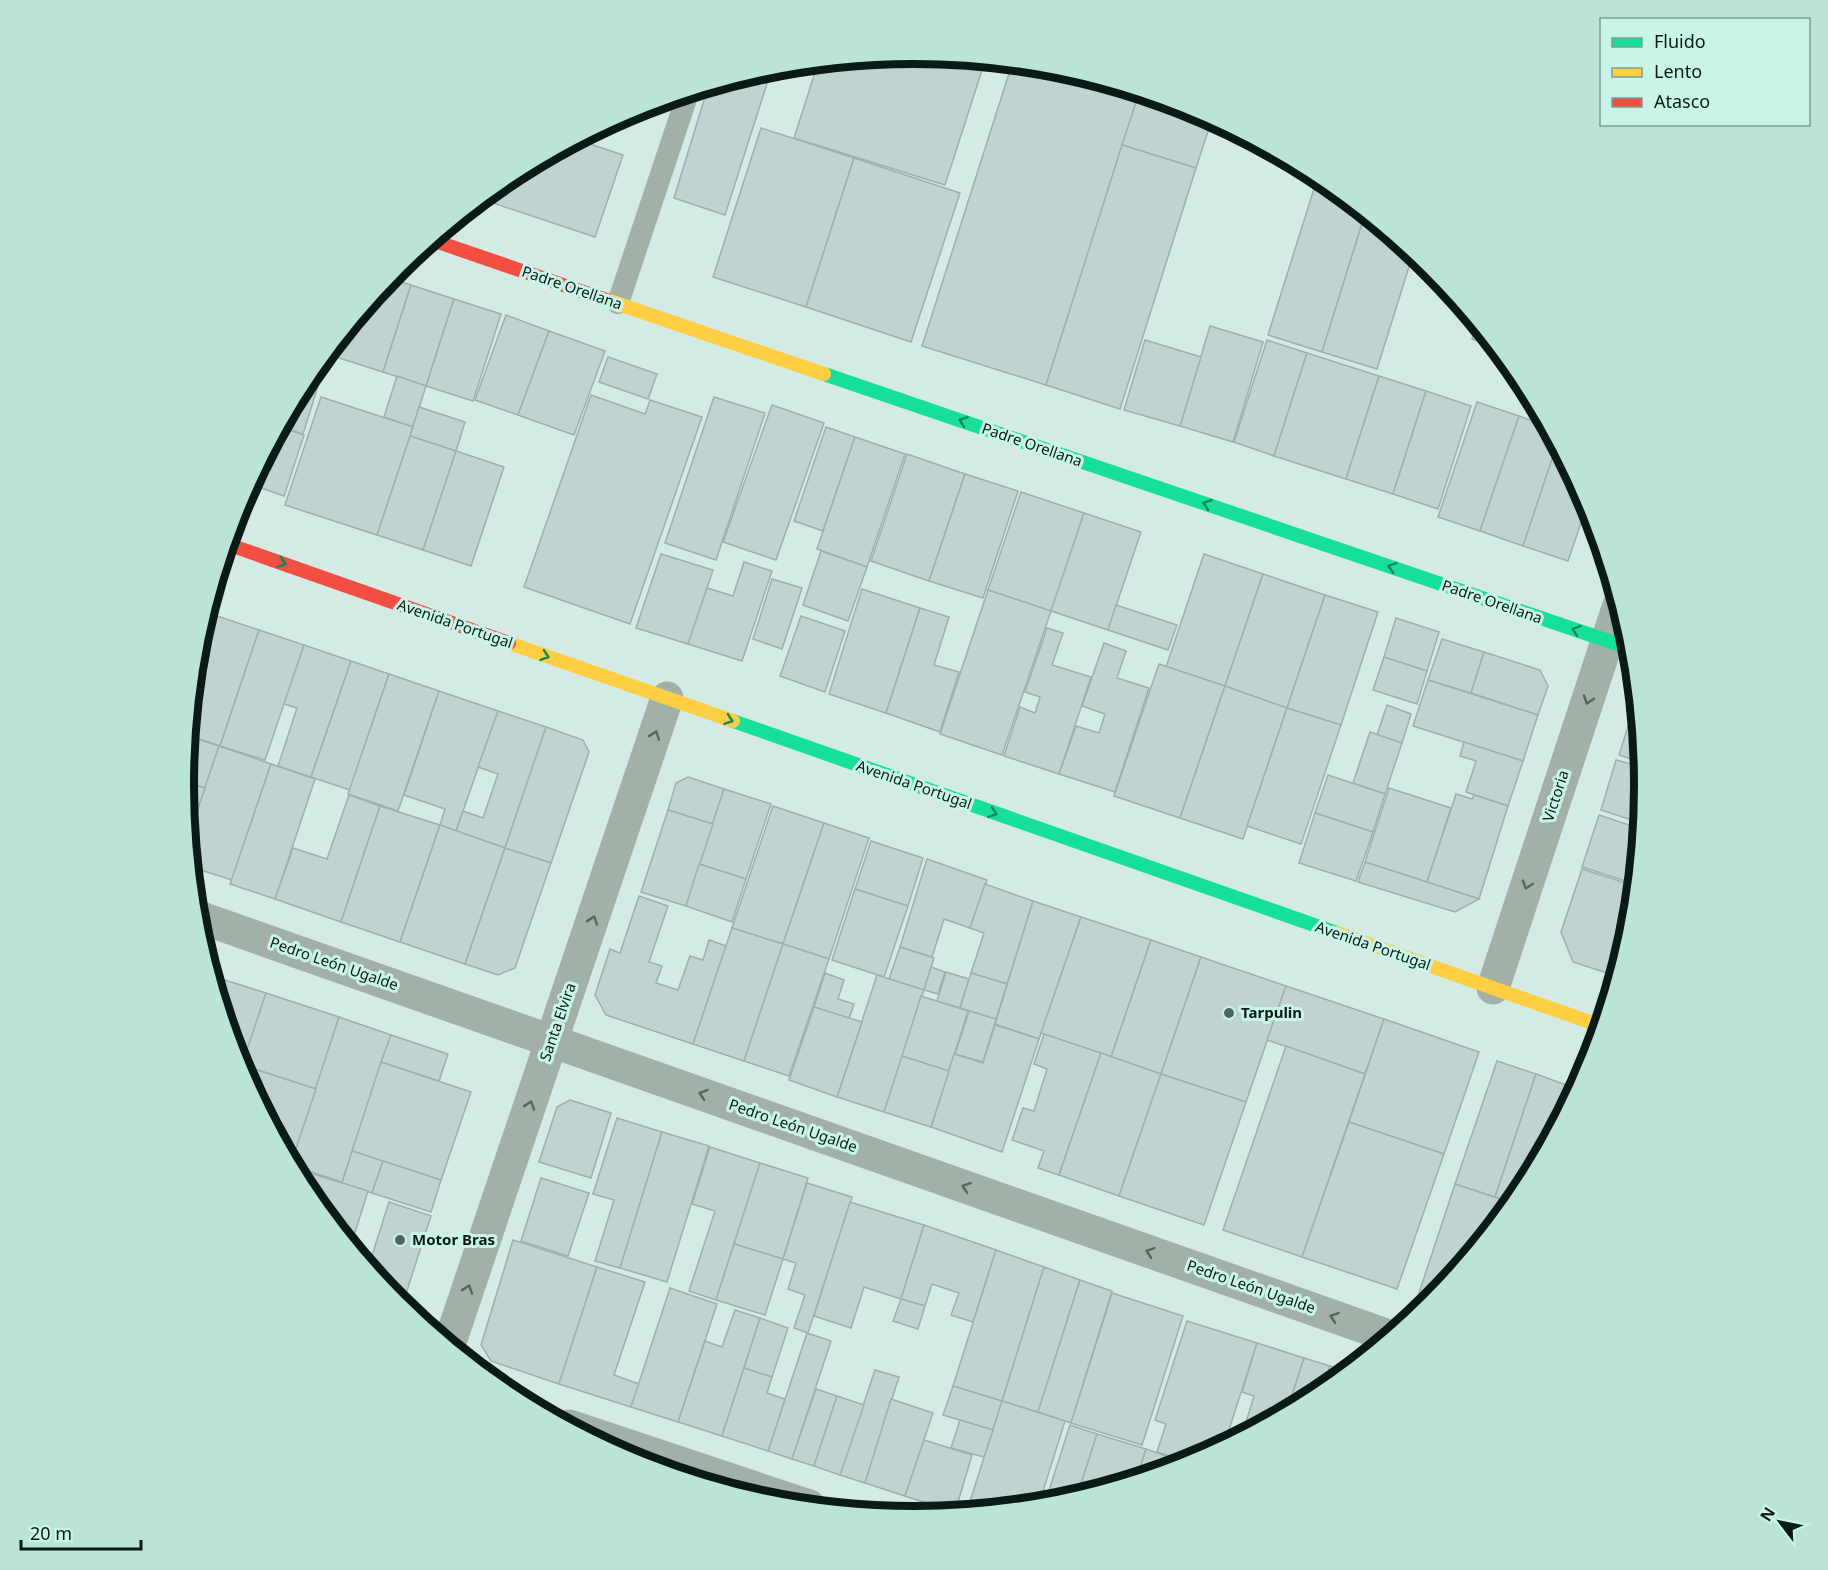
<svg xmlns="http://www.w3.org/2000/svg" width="1828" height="1570" viewBox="0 0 1828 1570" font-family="'Noto Sans',sans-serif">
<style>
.building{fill:#c0d3d2;stroke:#9db0ae;stroke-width:1.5}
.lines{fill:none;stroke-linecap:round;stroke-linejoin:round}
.lane{stroke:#a3b0a8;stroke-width:22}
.street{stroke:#a3b0a8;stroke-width:33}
.fast{stroke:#16e098;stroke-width:14}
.slow{stroke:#ffcf43;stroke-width:14}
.jam{stroke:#f24e42;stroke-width:14}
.oneway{stroke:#11875e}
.oneway2{stroke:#566660}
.poi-dot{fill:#50645f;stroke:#c9f5e9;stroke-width:2}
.labels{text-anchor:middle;stroke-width:6;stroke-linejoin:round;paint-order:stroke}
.street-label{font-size:15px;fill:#0a1b17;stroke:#c9f5e9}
.poi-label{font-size:15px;font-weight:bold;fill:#0a1b17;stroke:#c9f5e9;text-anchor:start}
.rim{fill:none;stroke:#0a1b17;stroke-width:8}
</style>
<rect width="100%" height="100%" fill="#d3ebe4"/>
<!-- building -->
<g class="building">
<polygon points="914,54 985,61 945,185 794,138 818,63"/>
<polygon points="1012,64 1057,68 1139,93 1046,385 922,346"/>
<polygon points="772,68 725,215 674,198 708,87"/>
<polygon points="1139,93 1194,110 1212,119 1196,168 1122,145"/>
<polygon points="761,128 854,158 806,307 713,277"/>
<polygon points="578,140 623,155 595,237 481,199 508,177"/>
<polygon points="1122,145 1196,168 1120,409 1046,385"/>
<polygon points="854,158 960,193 911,342 806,307"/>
<polygon points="1318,176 1365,214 1322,352 1268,335"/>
<polygon points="1365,214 1413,254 1377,369 1322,352"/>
<polygon points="389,278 411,285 383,372 330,355 333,346"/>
<polygon points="411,285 454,299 426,386 383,372"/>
<polygon points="454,299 501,314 473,401 426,386"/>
<polygon points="506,315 549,331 518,415 475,400"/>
<polygon points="1477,324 1496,347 1472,339"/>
<polygon points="1210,326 1263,342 1233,442 1180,426"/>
<polygon points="549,331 605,351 574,435 518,415"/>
<polygon points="1145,340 1201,357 1180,426 1124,410"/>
<polygon points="1267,340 1307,353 1274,456 1234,442"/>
<polygon points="330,350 323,371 315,368"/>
<polygon points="1307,353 1379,376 1346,479 1274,456"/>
<polygon points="608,357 657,374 648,399 599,382"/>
<polygon points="311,373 321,376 303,434 280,427"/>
<polygon points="397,376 426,386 413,427 384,417"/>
<polygon points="1379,376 1426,391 1393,494 1346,479"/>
<polygon points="1426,391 1471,406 1438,509 1393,494"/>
<polygon points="591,395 645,414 650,400 702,417 630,624 524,587"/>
<polygon points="321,397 413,427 377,535 285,505"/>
<polygon points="714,397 765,413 716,560 665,543"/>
<polygon points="1477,402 1519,416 1480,531 1438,517"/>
<polygon points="772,405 824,423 776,560 723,542"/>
<polygon points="419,407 465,422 456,451 410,436"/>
<polygon points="1519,416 1547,426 1557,444 1523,546 1480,531"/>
<polygon points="280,427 304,435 284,496 250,484"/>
<polygon points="826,427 855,437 823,531 794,521"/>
<polygon points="410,436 456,451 423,550 377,535"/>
<polygon points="855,437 905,454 867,567 817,549"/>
<polygon points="1557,444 1588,502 1568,561 1523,546"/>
<polygon points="456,451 504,467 471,566 423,550"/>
<polygon points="907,454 965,474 929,581 871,561"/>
<polygon points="965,474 1018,491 983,598 929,581"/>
<polygon points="1021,492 1084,513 1051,611 988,590"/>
<polygon points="1084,513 1141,532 1108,630 1051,611"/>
<polygon points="821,551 867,567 848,621 803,605"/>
<polygon points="661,554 713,570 688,644 636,628"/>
<polygon points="1204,554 1263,574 1225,686 1166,667"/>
<polygon points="744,562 772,571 742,661 688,644 707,588 733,596"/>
<polygon points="1263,574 1325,595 1287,708 1225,686"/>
<polygon points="772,579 802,588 782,649 753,639"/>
<polygon points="862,589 920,608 886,713 829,694"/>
<polygon points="988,590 1051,611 1002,755 940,734"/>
<polygon points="1325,595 1378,612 1341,725 1287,708"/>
<polygon points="1116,605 1177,625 1168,650 1108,630"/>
<polygon points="920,608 949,617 934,665 959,672 940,732 886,713"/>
<polygon points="206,612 208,613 197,648 197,642"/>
<polygon points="208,613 259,630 220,746 188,735 197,648"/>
<polygon points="801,616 845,631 825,692 780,676"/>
<polygon points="1396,618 1439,632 1427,671 1384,657"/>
<polygon points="1047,628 1063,633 1052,665 1091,677 1059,774 1004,756 1020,707 1035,713 1040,697 1025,692"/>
<polygon points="259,630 304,645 265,760 220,746"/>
<polygon points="1442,639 1484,652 1471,693 1428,680"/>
<polygon points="1104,643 1126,651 1117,678 1149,688 1115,792 1059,774 1076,726 1099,733 1105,714 1082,706"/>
<polygon points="304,645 351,661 311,777 278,766 297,708 284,704"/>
<polygon points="1484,652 1540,670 1548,686 1538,715 1471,693"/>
<polygon points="1384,657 1427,671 1417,704 1373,690"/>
<polygon points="351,661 389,674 350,790 311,777"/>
<polygon points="1159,664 1225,686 1180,818 1114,796"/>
<polygon points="389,674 439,691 398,811 348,794"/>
<polygon points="1428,680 1538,715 1523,761 1413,726"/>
<polygon points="1225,686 1287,708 1243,839 1180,818"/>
<polygon points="439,691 498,711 456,831 440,825 445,809 404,795"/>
<polygon points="1387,705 1411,714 1402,743 1377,735"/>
<polygon points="1287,708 1341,725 1301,844 1247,826"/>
<polygon points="498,711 546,727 505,848 456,831 463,811 483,818 498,774 478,767"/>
<polygon points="1638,711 1643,763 1619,755 1632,714"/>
<polygon points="546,727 583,740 589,752 551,863 505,848"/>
<polygon points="1370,732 1402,743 1385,794 1353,783"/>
<polygon points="197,739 219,746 205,788 183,781"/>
<polygon points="1464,742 1523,761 1508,806 1466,792 1476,761 1460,756"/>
<polygon points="219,746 271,764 232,880 191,867 188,837"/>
<polygon points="1616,760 1643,767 1645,785 1641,823 1601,810"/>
<polygon points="271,764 315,779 275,899 230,884"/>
<polygon points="1328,775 1385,794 1373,832 1315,813"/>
<polygon points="688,777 724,789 713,824 668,810 676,783"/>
<polygon points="183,781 205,788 188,837 183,785"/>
<polygon points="1389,788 1451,808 1427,882 1365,862"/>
<polygon points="724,789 771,804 746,879 699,864"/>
<polygon points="1456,794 1472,799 1474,795 1508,806 1479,899 1427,882"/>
<polygon points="349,795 380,806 341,922 275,899 293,848 327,859"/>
<polygon points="380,806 440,825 400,942 341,922"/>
<polygon points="773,806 824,823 783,944 732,928"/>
<polygon points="668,810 713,824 686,906 641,892"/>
<polygon points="1315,813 1373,832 1356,881 1299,863"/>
<polygon points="1599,815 1641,829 1635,884 1582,867"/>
<polygon points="824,823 869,838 829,959 783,944"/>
<polygon points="440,825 505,848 465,964 400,942"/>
<polygon points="871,841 923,858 908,906 855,889"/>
<polygon points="505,848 551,863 515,968 498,975 465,964"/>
<polygon points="927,859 987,880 970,928 944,919 932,957 900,947"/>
<polygon points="1365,862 1427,882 1479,899 1455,912 1358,882"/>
<polygon points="699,864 746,879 732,922 686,906"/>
<polygon points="1582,869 1635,886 1610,974 1573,962 1561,932"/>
<polygon points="985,884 1033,901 1007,984 971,973 984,933 970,928"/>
<polygon points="855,889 908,906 884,977 832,960"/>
<polygon points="639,896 668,906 649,962 662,966 656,983 678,990 690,956 703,960 709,940 726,946 693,1044 606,1015 595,995 610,949 620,953"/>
<polygon points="1634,897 1631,928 1616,976 1610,974"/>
<polygon points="1033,901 1081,917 1039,1039 995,1024"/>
<polygon points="1081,917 1151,940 1111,1057 1041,1033"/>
<polygon points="732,928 783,944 744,1061 693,1044"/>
<polygon points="1151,940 1201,957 1161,1074 1111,1057"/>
<polygon points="783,944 829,959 789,1076 744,1061"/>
<polygon points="900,947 934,958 924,990 889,979"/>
<polygon points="1201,957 1286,986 1246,1102 1161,1074"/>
<polygon points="931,967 945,972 938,994 924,990"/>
<polygon points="946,972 969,979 960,1008 937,1001"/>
<polygon points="825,973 844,980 838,999 854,1004 849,1019 814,1007"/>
<polygon points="971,973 1007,984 996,1019 960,1008"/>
<polygon points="877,975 924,990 884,1112 837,1097"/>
<polygon points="212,976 266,993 241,1069 239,1064"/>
<polygon points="1286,986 1384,1019 1365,1074 1267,1040"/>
<polygon points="266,993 339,1017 316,1089 242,1065"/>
<polygon points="921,996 968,1011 949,1071 902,1056"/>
<polygon points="814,1007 862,1022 837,1097 789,1080"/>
<polygon points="969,1011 996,1019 983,1062 955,1054"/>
<polygon points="339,1017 391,1035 342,1182 293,1166 291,1163"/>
<polygon points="1384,1019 1479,1052 1444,1154 1349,1122"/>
<polygon points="995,1025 1039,1039 1002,1152 931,1127 954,1054 983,1063"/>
<polygon points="1044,1034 1101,1053 1059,1175 1038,1168 1044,1151 1012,1140 1023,1108 1034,1111 1047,1069 1034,1064"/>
<polygon points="391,1035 448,1054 439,1081 381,1062"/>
<polygon points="1286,1046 1365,1074 1302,1257 1223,1230"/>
<polygon points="1101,1053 1161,1074 1119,1196 1059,1175"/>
<polygon points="902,1056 949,1071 931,1127 884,1112"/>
<polygon points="1497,1061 1536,1074 1495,1197 1455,1184"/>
<polygon points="381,1062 471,1092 441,1180 352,1151"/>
<polygon points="242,1065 316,1089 291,1163 241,1069"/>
<polygon points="1161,1074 1246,1102 1204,1225 1119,1196"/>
<polygon points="1536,1074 1577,1089 1522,1191 1512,1203 1495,1197"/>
<polygon points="570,1100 611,1113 591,1178 539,1162 557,1107"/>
<polygon points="617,1118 662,1132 620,1268 595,1261 614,1200 593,1194"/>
<polygon points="1349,1122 1444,1154 1397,1289 1302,1257"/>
<polygon points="662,1132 709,1146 667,1282 620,1268"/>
<polygon points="710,1147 760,1163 716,1300 689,1291 715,1211 692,1204"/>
<polygon points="352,1151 383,1161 372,1193 342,1183"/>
<polygon points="383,1161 441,1180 431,1212 372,1193"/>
<polygon points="760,1163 808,1178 783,1259 734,1244"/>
<polygon points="294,1168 368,1191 351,1245 306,1191"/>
<polygon points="541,1178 589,1193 568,1256 521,1241"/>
<polygon points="807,1183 852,1197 808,1333 794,1328 805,1295 788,1289 796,1263 783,1259"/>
<polygon points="1455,1184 1512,1203 1429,1303 1417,1299"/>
<polygon points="389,1202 431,1216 402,1306 366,1264 369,1265"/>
<polygon points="850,1202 924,1225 901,1299 864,1287 851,1328 814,1316"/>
<polygon points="924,1225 996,1250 973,1322 951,1315 959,1293 932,1284 925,1306 901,1299"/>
<polygon points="513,1240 597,1267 559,1384 491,1361 481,1345"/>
<polygon points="734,1244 783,1259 765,1315 716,1300"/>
<polygon points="996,1250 1044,1267 1002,1401 953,1386"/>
<polygon points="597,1267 645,1282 614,1375 639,1384 631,1407 559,1384"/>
<polygon points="1044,1267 1080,1280 1038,1412 1002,1401"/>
<polygon points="1080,1280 1112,1291 1071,1423 1038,1412"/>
<polygon points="670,1288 717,1304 678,1422 631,1407"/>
<polygon points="1112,1293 1183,1316 1142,1445 1071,1423"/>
<polygon points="901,1299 925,1306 918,1329 893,1321"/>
<polygon points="735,1310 760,1318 722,1436 678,1422 705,1341 722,1347"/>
<polygon points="760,1318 788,1328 772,1377 744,1368"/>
<polygon points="1187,1321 1257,1343 1225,1442 1212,1438 1207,1453 1188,1462 1157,1452 1166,1424 1155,1420"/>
<polygon points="807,1333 831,1341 792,1459 768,1451"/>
<polygon points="1257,1343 1304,1358 1287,1411 1242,1435 1254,1396 1242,1392"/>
<polygon points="1304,1358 1330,1366 1321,1392 1287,1411"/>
<polygon points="1330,1366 1346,1371 1321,1392"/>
<polygon points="744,1368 772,1377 767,1393 785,1399 768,1451 722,1436"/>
<polygon points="875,1370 899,1377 865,1483 840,1475"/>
<polygon points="953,1386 1002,1401 993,1430 943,1415"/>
<polygon points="816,1389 837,1396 814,1466 792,1459"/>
<polygon points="837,1396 864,1405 840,1475 814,1466"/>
<polygon points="891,1399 933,1413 905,1496 865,1483"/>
<polygon points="1002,1401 1065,1421 1039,1504 967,1511"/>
<polygon points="960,1420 993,1430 984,1457 951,1448"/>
<polygon points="1070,1425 1097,1434 1077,1496 1045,1503"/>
<polygon points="1097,1434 1146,1449 1137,1478 1077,1496"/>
<polygon points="924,1440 972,1455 955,1512 905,1496"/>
<polygon points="1146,1449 1187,1463 1137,1478"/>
</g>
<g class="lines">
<!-- lane -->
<polyline class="lane" points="618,303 688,93"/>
<!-- street -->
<g class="street">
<polyline points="196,916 1389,1336"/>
<polyline points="1493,988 1619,605"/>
<polyline points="449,1345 667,698"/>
<polyline points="569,1426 809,1506"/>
</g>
<!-- fast -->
<g class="fast">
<polyline points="824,374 1632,649"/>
<polyline points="733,721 1337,933"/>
</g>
<!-- slow -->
<g class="slow">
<polyline points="607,300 824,374"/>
<polyline points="509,643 733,721"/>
<polyline points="1337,933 1601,1026"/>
</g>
<!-- jam -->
<g class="jam">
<polyline points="432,240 607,300"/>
<polyline points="227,544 509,643"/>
</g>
</g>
<!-- one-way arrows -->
<defs><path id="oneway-chevron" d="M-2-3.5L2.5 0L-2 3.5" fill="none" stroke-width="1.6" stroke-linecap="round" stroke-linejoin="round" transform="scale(1.5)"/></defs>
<g class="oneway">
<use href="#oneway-chevron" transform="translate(963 421) rotate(-161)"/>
<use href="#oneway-chevron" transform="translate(1207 504) rotate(-161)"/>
<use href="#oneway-chevron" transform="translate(282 563) rotate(19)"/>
<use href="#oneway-chevron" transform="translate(1392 567) rotate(-161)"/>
<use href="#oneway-chevron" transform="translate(1576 630) rotate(-161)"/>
<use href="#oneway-chevron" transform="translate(545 656) rotate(19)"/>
<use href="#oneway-chevron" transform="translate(729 720) rotate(19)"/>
<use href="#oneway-chevron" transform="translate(993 813) rotate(19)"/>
</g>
<g class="oneway2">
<use href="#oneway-chevron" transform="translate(1588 700) rotate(108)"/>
<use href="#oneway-chevron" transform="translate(655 735) rotate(-71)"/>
<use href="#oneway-chevron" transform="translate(1527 885) rotate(108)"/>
<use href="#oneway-chevron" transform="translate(593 920) rotate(-71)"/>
<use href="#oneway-chevron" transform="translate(703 1094) rotate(-161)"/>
<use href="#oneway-chevron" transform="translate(530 1105) rotate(-71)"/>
<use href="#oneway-chevron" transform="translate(966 1187) rotate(-161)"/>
<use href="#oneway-chevron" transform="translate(1150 1252) rotate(-161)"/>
<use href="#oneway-chevron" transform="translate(468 1289) rotate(-71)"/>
<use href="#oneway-chevron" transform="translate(1334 1317) rotate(-161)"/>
</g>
<!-- markers -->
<g class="poi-dot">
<circle cx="1229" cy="1013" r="6"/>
<circle cx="400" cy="1240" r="6"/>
</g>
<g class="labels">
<!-- street labels -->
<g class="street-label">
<text transform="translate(572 288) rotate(19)" y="5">Padre Orellana</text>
<text transform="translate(1032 445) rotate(19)" y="5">Padre Orellana</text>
<text transform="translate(1492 602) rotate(19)" y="5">Padre Orellana</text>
<text transform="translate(455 624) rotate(19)" y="5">Avenida Portugal</text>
<text transform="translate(914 785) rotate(19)" y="5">Avenida Portugal</text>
<text transform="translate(1556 796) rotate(-72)" y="5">Victoria</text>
<text transform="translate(1373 946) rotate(19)" y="5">Avenida Portugal</text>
<text transform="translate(334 964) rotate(19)" y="5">Pedro León Ugalde</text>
<text transform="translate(558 1022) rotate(-71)" y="5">Santa Elvira</text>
<text transform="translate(793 1126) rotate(19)" y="5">Pedro León Ugalde</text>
<text transform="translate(1251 1287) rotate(19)" y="5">Pedro León Ugalde</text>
</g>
<!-- poi labels -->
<g class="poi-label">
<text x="1241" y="1018">Tarpulin</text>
<text x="412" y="1245">Motor Bras</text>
</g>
</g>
<!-- crop -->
<path d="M0 0H1828V1570H0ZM914 64H914A720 720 0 0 1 1634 784V786A720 720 0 0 1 914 1506H914A720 720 0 0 1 194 786V784A720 720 0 0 1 914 64Z" fill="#bae4d8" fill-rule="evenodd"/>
<path class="rim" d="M914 64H914A720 720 0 0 1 1634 784V786A720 720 0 0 1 914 1506H914A720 720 0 0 1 194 786V784A720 720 0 0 1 914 64Z"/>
<!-- legend -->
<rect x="1600" y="18" width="210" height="108" fill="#c9f5e9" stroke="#7d9e95" stroke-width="1.5"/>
<rect x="1612" y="38" width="30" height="9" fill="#16e098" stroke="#7d9e95" stroke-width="1.5"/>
<text x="1654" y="48" font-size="18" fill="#0a1b17">Fluido</text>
<rect x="1612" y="68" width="30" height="9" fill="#ffcf43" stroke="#7d9e95" stroke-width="1.5"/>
<text x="1654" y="78" font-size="18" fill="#0a1b17">Lento</text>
<rect x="1612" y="98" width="30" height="9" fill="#f24e42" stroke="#7d9e95" stroke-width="1.5"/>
<text x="1654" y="108" font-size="18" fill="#0a1b17">Atasco</text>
<!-- north arrow -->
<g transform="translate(1780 1522) rotate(302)" stroke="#c9f5e9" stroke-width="4.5" paint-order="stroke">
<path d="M0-4.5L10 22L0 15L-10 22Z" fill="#0a1b17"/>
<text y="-9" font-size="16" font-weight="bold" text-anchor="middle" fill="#0a1b17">N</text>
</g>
<!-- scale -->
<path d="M21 1540v9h120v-9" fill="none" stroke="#0a1b17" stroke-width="3"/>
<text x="30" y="1540" font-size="18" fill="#0a1b17" stroke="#c9f5e9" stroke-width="4.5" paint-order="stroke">20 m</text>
</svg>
